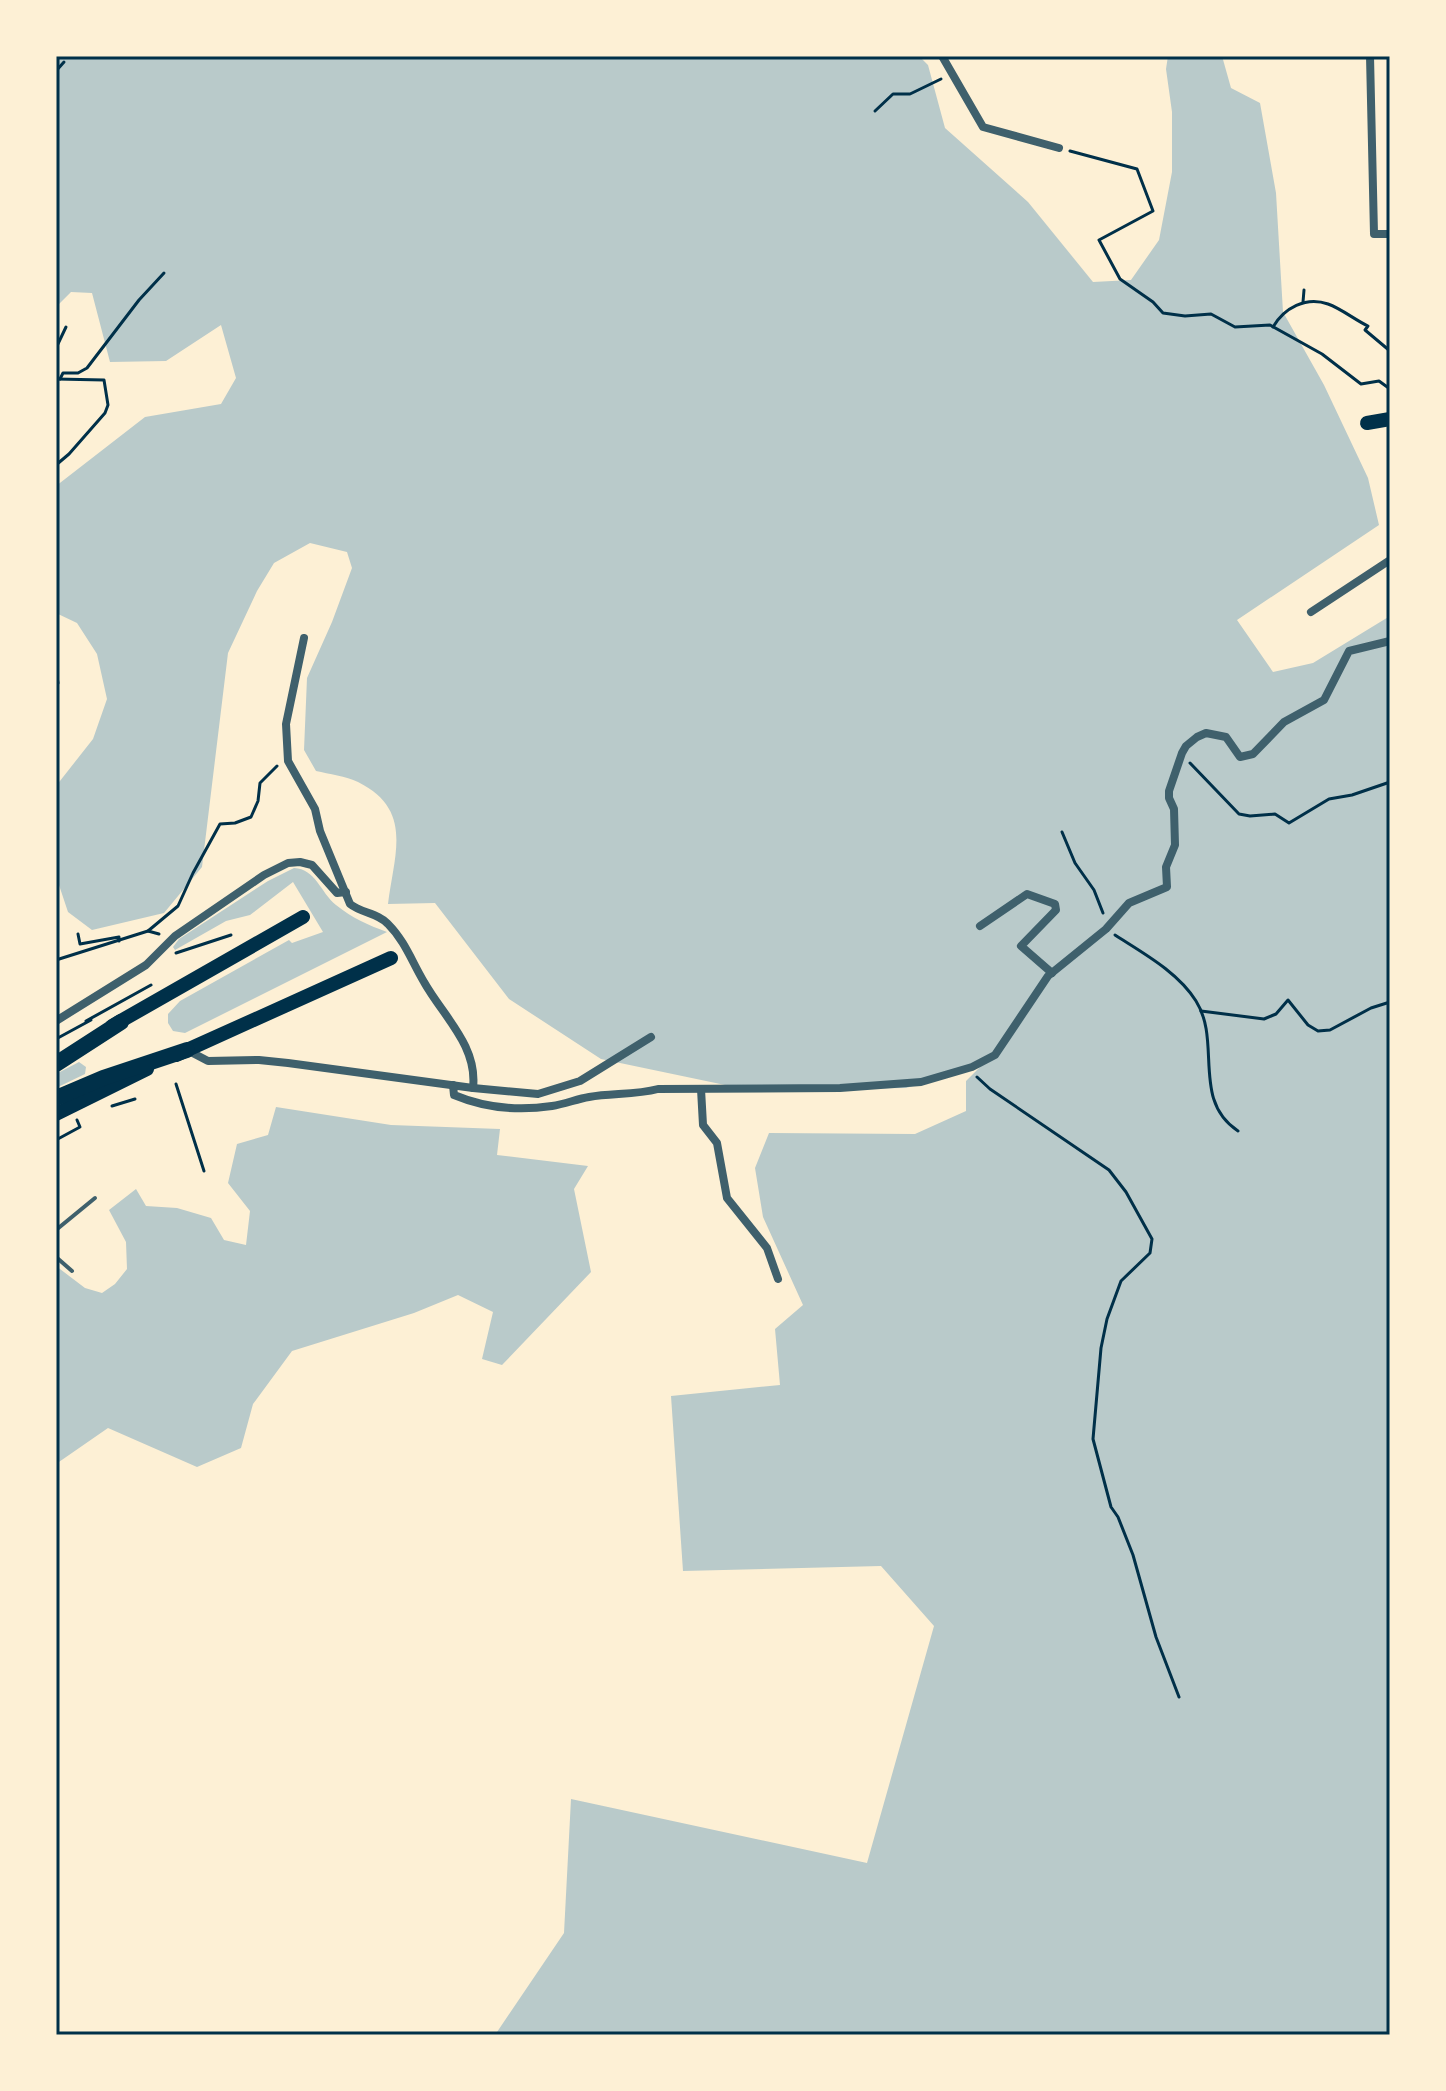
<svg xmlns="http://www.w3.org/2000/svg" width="1446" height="2091" viewBox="0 0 1446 2091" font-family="Ubuntu,sans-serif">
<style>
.green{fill:#b9caca}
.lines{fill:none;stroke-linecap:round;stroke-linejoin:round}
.path{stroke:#003049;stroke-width:3}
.service{stroke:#3f606c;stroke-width:4}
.minor{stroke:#3f606c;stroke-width:8}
.primary{stroke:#003049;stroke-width:14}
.motorway{stroke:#003049;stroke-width:16}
.neatline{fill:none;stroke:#003049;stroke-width:3}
</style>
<rect width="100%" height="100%" fill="#fdf0d5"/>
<!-- green -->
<g class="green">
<path d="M56,56h863l9,9 17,63 83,74 65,80 38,-2 28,-40 13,-68v-60l-6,-43 2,-13h54l9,32 29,15 16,90 7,119 41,73 44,93 11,47 -142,95 36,52 40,-9 77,-47v1419h-895l69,-102 7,-134 296,64 67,-237 -53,-60 -198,5 -12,-175 109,-11 -5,-56 28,-24 -40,-88 -8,-49 14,-35 146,1 51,-23v-30l14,-14 -74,21 -157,2 -148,-31 -92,-60 -74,-96 -47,1c6,-50 26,-94 -30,-122 -12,-6 -29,-8 -42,-11l-12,-21 3,-72 25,-56 20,-54 -5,-16 -37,-9 -36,20 -17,28 -29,62 -26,214 -38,46 -72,17 -24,-18 -12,-36v-90l37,-47 14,-40 -10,-45 -20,-31 -21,-10v-127l89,-69 76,-13 15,-26 -15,-53 -55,36 -56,1 -18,-69 -21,-1 -15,15z"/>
<path d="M294,868c22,1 26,24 42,37 16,13 32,20 51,27l-202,101 -12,-2 -5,-8v-9l12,-13 109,-61 3,3 31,-11 -30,-50 -43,33 -24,6 -51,29 -2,-3 6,-8 89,-58z"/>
<polygon points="79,1062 86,1067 85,1074 56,1088 56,1074"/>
<polygon points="276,1107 391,1125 500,1129 497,1155 588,1166 574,1189 591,1272 502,1365 482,1359 493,1312 458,1295 414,1313 292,1351 253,1404 241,1448 197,1467 108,1428 56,1464 56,1266 85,1288 102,1293 115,1284 127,1269 126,1242 109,1210 136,1189 146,1206 177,1208 211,1218 224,1240 246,1245 250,1211 228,1183 237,1144 268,1135"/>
</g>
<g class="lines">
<!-- path -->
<g class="path">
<polyline points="56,71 64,62"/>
<polyline points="875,111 893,94 910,94 941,79"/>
<polyline points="1070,151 1137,169 1153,211 1099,240 1120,279 1153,302 1163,313 1185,316 1211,314 1235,327 1270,325 1322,354 1361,384 1379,381 1390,389"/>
<polyline points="1303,302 1304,290"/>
<path d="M1273,327c11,-19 33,-31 55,-23 14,5 27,16 40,22l-3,4 25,21"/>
<polyline points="56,348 66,327"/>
<polyline points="56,379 104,380 108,405 105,413 69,454 56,465"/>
<polyline points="60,379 63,373 78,373 87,368 139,300 164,273"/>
<polyline points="56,688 58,683 56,671"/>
<polyline points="1190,763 1239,814 1250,816 1275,814 1289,823 1329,799 1352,795 1390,782"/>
<polyline points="1062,832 1075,863 1094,890 1103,913"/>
<polyline points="148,931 178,906 193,873 220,824 235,823 251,817 258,801 260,783 277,766"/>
<polyline points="78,934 80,944 119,937 119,941"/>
<path d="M1115,935c28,18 63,37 81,66 26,41 -5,99 42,130"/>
<polyline points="176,953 231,935"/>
<polyline points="56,960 148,931 159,934"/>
<polyline points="1201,1011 1264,1019 1276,1014 1288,1000 1308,1025 1318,1031 1330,1030 1371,1008 1390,1002"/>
<polyline points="86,1021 151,985"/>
<polyline points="56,1039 91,1020"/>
<polyline points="977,1077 990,1089 1109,1170 1126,1192 1152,1239 1150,1253 1121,1281 1107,1319 1101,1348 1093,1439 1111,1507 1118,1517 1133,1555 1156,1637 1179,1697"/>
<polyline points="176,1084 204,1171"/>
<polyline points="112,1106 135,1099"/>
<polyline points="56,1140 80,1127 77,1120"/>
</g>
<!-- service -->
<g class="service">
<polyline points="56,1230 95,1198"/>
<polyline points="56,1257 72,1271"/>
</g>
<!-- minor -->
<g class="minor">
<polyline points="942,56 983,127 1059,148"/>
<polyline points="1370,56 1374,234 1390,234"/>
<polyline points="1311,612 1390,560"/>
<path d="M304,638l-18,86 2,37 27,48 5,22 30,73c11,9 28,9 38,20 17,17 24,38 36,58 19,34 54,64 49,106"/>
<polyline points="980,926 1027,894 1055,904 1056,910 1021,946 1052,973"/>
<polyline points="56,1021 146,965 175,936 264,875 288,863 300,862 312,865 337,893 346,892"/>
<polyline points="187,1050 208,1061 259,1060 288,1063 473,1088 538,1094 580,1081 651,1037"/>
<path d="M453,1085l1,10c31,13 65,16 98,11 13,-2 25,-7 37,-9 23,-4 46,-2 69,-8l182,-1 81,-6 51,-15 23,-12 53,-79 58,-47 23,-26 38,-16 -1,-20 9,-22 -1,-36 -5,-11v-7l13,-38 4,-7 11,-9 9,-4 20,4 14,20 13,-3 31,-32 40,-22 25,-49 41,-10"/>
<polyline points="701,1089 703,1125 717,1143 727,1198 767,1248 778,1279"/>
</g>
<!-- primary -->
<g class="primary">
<polyline points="1367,423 1390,419"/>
<polyline points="112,1026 303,917"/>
<polyline points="176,1055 391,958"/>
<polyline points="56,1114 147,1069"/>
</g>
<!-- motorway -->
<g class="motorway">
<polyline points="56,1064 121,1022"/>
<polyline points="56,1098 103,1078 187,1050"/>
</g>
</g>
<!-- border -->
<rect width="1446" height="2091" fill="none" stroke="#fdf0d5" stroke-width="116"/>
<rect x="58" y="58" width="1330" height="1975" class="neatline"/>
</svg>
